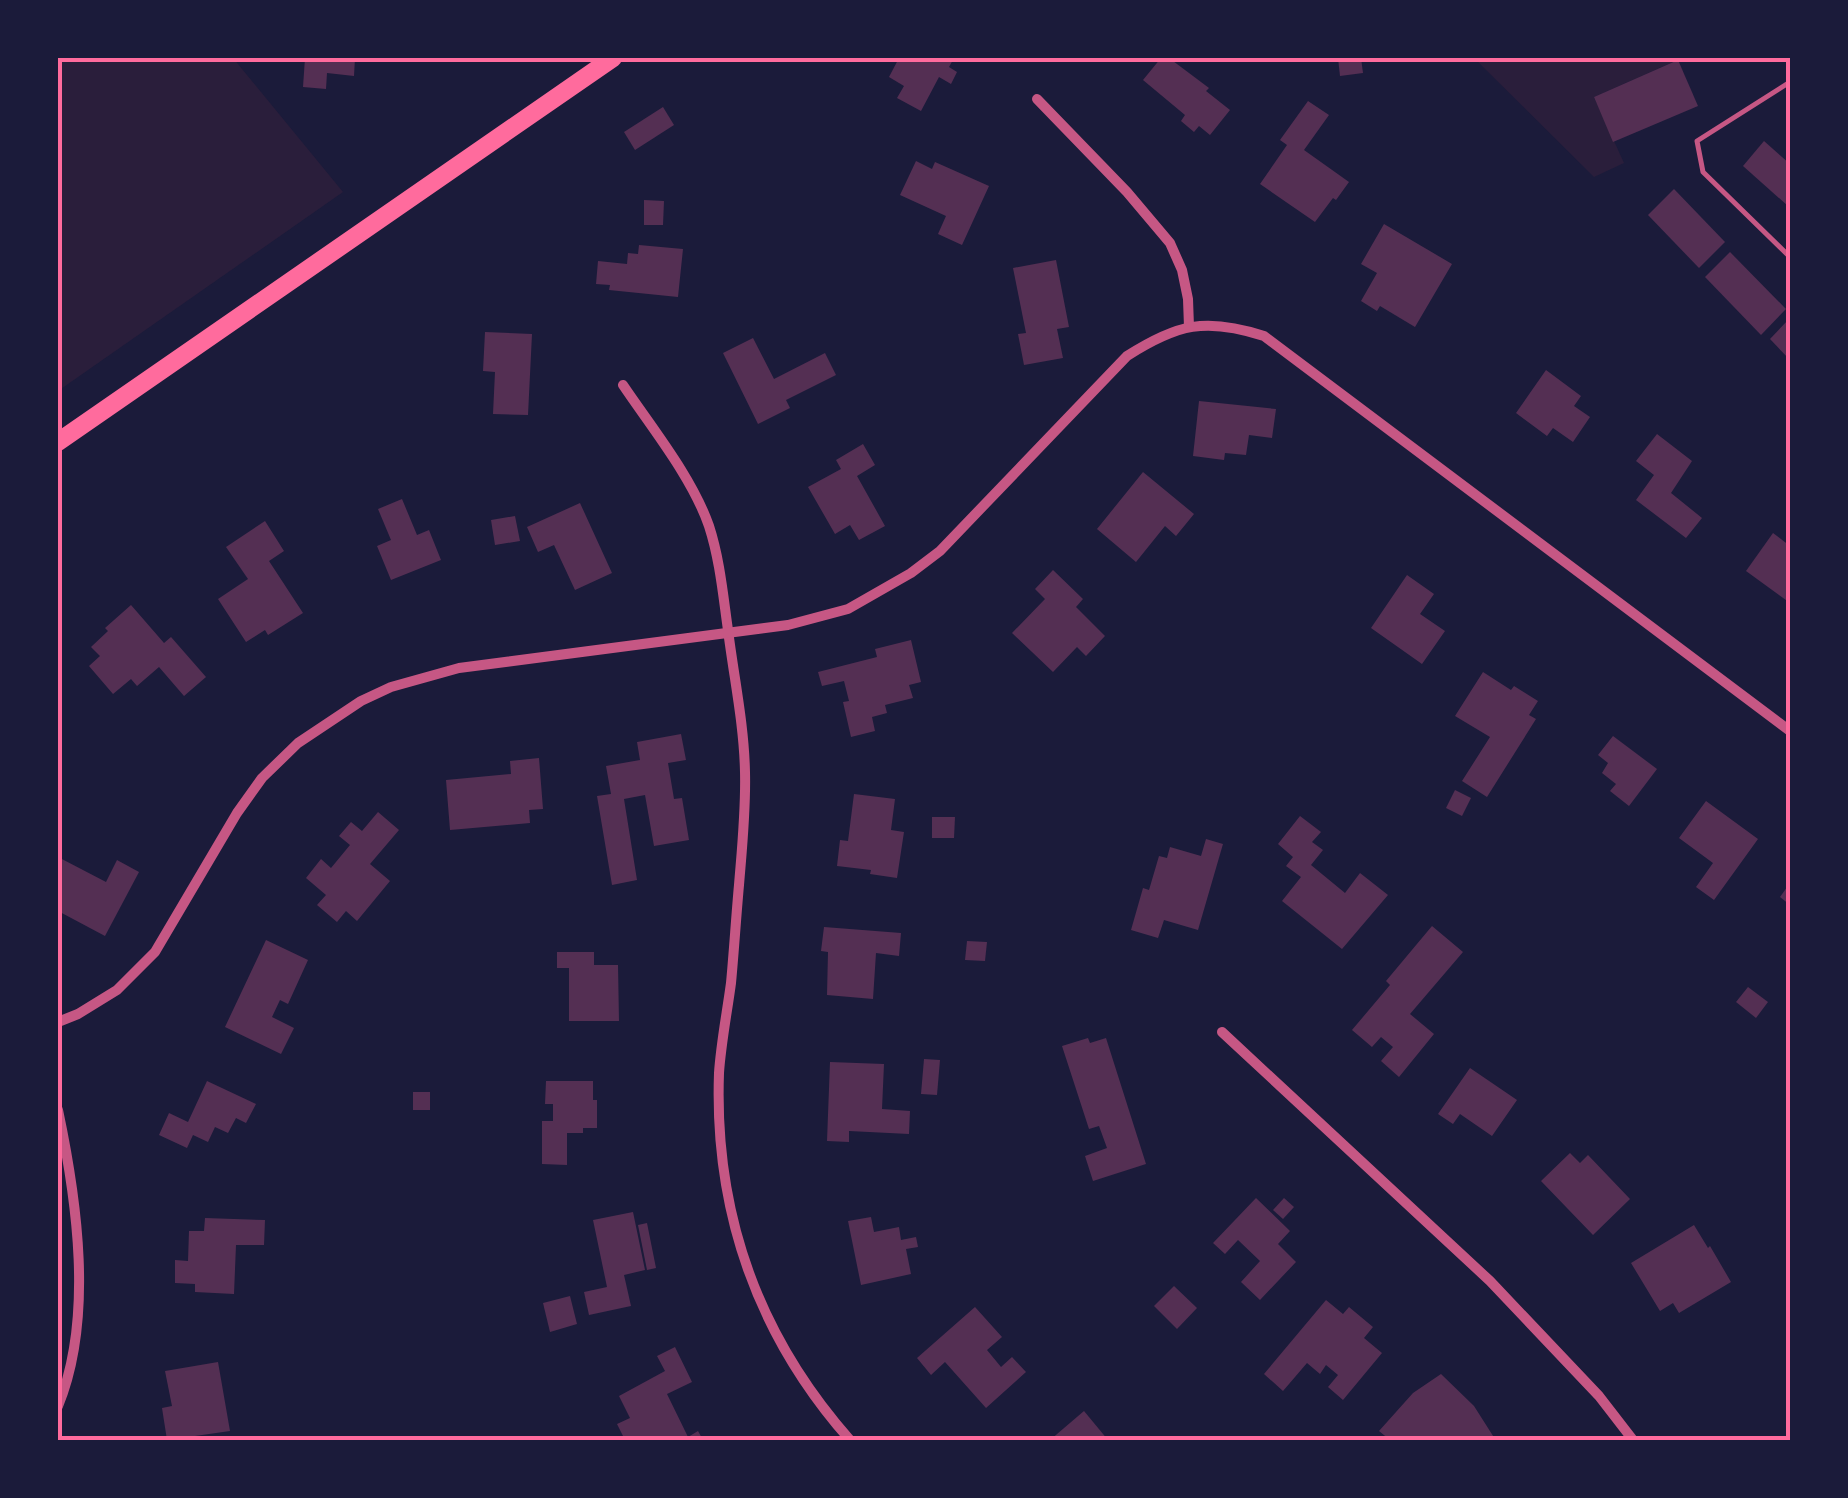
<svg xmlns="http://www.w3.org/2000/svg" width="1848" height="1498" viewBox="0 0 1848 1498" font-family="'Times New Roman',serif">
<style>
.green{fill:#2a1e3b}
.building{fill:#542f53}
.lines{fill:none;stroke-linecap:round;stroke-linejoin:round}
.service{stroke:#c65784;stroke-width:5}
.minor{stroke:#c65784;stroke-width:10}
.primary{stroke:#ff6b9d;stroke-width:18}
.neatline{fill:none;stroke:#ff6b9d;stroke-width:4}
</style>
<rect width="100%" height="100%" fill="#1b1b3a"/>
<!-- green -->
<g class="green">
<polygon points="58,58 233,58 343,192 58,391"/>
<polygon points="1474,58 1702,58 1698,60 1678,60 1594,97 1624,163 1594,177"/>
</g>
<!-- building -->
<g class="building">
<polygon points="305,58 355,58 354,76 327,73 326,89 303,87"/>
<polygon points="899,58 954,58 949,67 957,72 951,84 939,77 921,111 897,98 904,86 889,77"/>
<polygon points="1161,58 1169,58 1209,88 1206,91 1230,110 1210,135 1199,126 1194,132 1181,121 1185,115 1143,80"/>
<polygon points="1338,58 1361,58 1363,73 1340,76"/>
<polygon points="1678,60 1698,106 1613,142 1594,97"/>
<polygon points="1308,101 1329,115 1304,150 1349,182 1336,200 1333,198 1315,222 1260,184 1287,145 1280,140"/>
<polygon points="663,107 674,125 635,150 624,132"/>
<polygon points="1764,141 1790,164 1790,203 1788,206 1743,166"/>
<polygon points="916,161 932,169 935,162 989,186 962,245 938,234 946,216 900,195"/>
<polygon points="1674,189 1725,242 1699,268 1648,215"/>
<polygon points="644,200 664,201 663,225 644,225"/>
<polygon points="1384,224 1452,264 1415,327 1380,306 1377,311 1361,301 1377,273 1361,264"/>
<polygon points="639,245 683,249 678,297 609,290 610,285 596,284 598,261 627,264 628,253 638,254"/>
<polygon points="1730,252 1786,309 1761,335 1705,277"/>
<polygon points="1056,260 1069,327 1057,329 1063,358 1024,365 1018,334 1026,333 1013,268"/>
<polygon points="1790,318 1790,360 1770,339"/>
<polygon points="485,332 532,334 528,415 493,414 495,372 483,371"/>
<polygon points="753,338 774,379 825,353 836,375 786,400 790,408 758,424 723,353"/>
<polygon points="1546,370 1581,396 1574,406 1590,417 1573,442 1553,428 1547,436 1516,413"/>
<polygon points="1199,401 1276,409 1272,438 1249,435 1246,455 1225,453 1224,460 1193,456"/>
<polygon points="1657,434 1692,461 1671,493 1702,518 1686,538 1636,500 1654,475 1636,461"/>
<polygon points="863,444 875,465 857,476 885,526 859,540 850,525 835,534 808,487 841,469 836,460"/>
<polygon points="1143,472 1194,514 1176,536 1165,526 1136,562 1097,529"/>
<polygon points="402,499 417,535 429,530 441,560 391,580 377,546 391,540 378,509"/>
<polygon points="580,503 612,573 575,590 554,545 538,552 527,527"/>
<polygon points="515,516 520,541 495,545 491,520"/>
<polygon points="265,521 284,551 269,561 303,613 268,635 265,630 246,642 218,599 248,579 226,547"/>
<polygon points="1773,533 1790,546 1790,603 1746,571"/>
<polygon points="1053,570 1083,599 1076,607 1105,636 1086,656 1077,647 1053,672 1012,633 1045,599 1035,589"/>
<polygon points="1407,575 1434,594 1420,614 1445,631 1422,664 1371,628"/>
<polygon points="131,605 164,643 171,637 206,677 184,696 159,667 137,686 131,679 113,694 89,666 100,656 91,647 108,631 105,628"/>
<polygon points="911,640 921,682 909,685 913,698 885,705 887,713 872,717 875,731 851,737 843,702 849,701 844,681 822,686 818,672 877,657 875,649"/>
<polygon points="1483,672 1511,690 1514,686 1538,701 1529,715 1536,719 1487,797 1462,781 1490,737 1455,716"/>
<polygon points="681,734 686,760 668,763 674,799 682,798 689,840 654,846 645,795 624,799 637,880 612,885 597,796 611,794 606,766 640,760 637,742"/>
<polygon points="1613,736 1657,769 1629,806 1610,791 1616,784 1602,773 1608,763 1598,755"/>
<polygon points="539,758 543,809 529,810 530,823 450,830 446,780 511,774 510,761"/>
<polygon points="1455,790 1471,798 1462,816 1446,808"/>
<polygon points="854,794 895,799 891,830 904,832 897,878 870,874 871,870 837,866 840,840 848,841"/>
<polygon points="1706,801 1758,839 1714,900 1696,887 1713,863 1679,838"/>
<polygon points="378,812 399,830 370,864 390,881 357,921 346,911 337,922 317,905 326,895 306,878 321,859 331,868 350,845 339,836 351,822 362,831"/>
<polygon points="1300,816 1321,832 1312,842 1323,850 1311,865 1345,893 1360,873 1388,895 1342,949 1282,901 1301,877 1286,866 1293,857 1278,844"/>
<polygon points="932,817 955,817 954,838 932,838"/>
<polygon points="1206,839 1223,844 1198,930 1164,920 1158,938 1131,930 1143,888 1149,890 1159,856 1167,858 1170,847 1201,856"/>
<polygon points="58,857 106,882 117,860 139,872 105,936 58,911"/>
<polygon points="1790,883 1790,905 1780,897"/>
<polygon points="1432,926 1463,952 1410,1014 1434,1034 1399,1077 1381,1061 1393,1047 1381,1037 1372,1047 1352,1030 1390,985 1386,981"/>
<polygon points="824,927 901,933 899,956 876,953 873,999 827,995 828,952 821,951"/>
<polygon points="266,940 308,960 288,1004 280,1000 272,1017 294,1028 281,1054 225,1027"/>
<polygon points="967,941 987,942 985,961 965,960"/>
<polygon points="557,952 594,952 594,965 618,965 619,1021 569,1021 569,968 557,968"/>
<polygon points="1748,987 1768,1002 1756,1018 1736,1002"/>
<polygon points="1088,1038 1090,1043 1106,1038 1146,1164 1093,1181 1085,1156 1107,1148 1099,1126 1089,1129 1062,1046"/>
<polygon points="924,1059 940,1060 937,1095 921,1094"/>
<polygon points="830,1062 884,1064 882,1109 910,1111 909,1134 849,1131 849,1142 827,1141"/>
<polygon points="1470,1068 1517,1100 1492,1136 1460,1114 1453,1124 1438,1114"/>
<polygon points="207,1081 256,1104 246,1123 236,1118 228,1133 215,1127 208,1142 193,1135 187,1148 159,1135 169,1113 188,1122"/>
<polygon points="546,1081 593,1081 593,1100 597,1100 597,1128 583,1128 583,1133 567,1133 567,1165 542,1164 542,1121 553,1121 553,1104 545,1104"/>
<rect x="413" y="1092" width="17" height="18"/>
<polygon points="1570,1153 1580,1163 1588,1155 1630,1199 1593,1235 1541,1181"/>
<polygon points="1256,1198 1290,1231 1278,1244 1296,1262 1260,1300 1241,1282 1260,1261 1238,1240 1225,1254 1213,1243"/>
<polygon points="1284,1198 1294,1207 1283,1219 1273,1210"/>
<polygon points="633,1212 645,1270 624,1275 631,1306 589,1315 584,1292 607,1287 593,1220"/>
<polygon points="871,1217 874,1232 899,1227 901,1240 916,1237 918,1247 906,1249 911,1274 861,1285 848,1221"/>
<polygon points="205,1218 265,1220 264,1245 236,1245 234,1294 195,1292 195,1284 175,1283 175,1260 188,1261 189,1231 204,1231"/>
<polygon points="647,1223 656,1268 647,1270 638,1225"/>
<polygon points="1694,1225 1708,1248 1710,1246 1731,1282 1679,1313 1673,1303 1660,1311 1631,1263"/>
<polygon points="1174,1286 1197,1308 1177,1329 1154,1306"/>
<polygon points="570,1296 577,1324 550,1332 543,1303"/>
<polygon points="1326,1300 1343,1314 1349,1307 1373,1327 1364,1338 1382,1353 1343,1400 1328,1387 1338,1375 1326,1365 1320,1374 1307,1363 1283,1391 1264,1374"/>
<polygon points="975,1307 1002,1337 987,1350 1001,1367 1012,1357 1026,1372 986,1408 945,1362 931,1375 917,1358"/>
<polygon points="675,1347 692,1382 667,1394 688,1437 698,1431 703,1440 625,1440 617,1424 630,1418 619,1396 665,1371 657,1356"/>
<polygon points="218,1362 230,1431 167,1440 162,1408 172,1406 165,1371"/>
<polygon points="1441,1374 1474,1406 1495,1439 1446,1440 1444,1437 1441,1440 1390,1440 1379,1431 1413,1393"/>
<polygon points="1084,1411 1108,1440 1050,1440"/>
</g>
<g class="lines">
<!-- service -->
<polyline class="service" points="1790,82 1697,141 1703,172 1790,257"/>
<!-- minor -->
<g class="minor">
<polyline points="1037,99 1127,192 1170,243 1182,270 1188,299 1189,327"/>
<path d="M623,385c29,43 69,92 86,141 11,34 14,69 19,104 6,48 16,94 17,142 1,38 -3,76 -6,113 -3,33 -5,66 -8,98 -4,30 -10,60 -12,90 -5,139 39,263 131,367"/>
<path d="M58,1022l20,-8 39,-24 38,-38 82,-139 25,-35 36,-35 63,-42 30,-14 68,-19 329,-43 60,-16 63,-36 29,-22 187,-195c50,-32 79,-39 137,-20l526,395"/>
<polyline points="1222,1032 1490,1281 1599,1396 1633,1440"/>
<path d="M58,1110c19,90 36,209 0,296"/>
</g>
<!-- primary -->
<polyline class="primary" points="58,442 613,58"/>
</g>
<!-- border -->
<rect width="1848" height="1498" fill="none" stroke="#1b1b3a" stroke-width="120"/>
<rect x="60" y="60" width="1728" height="1378" class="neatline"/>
</svg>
